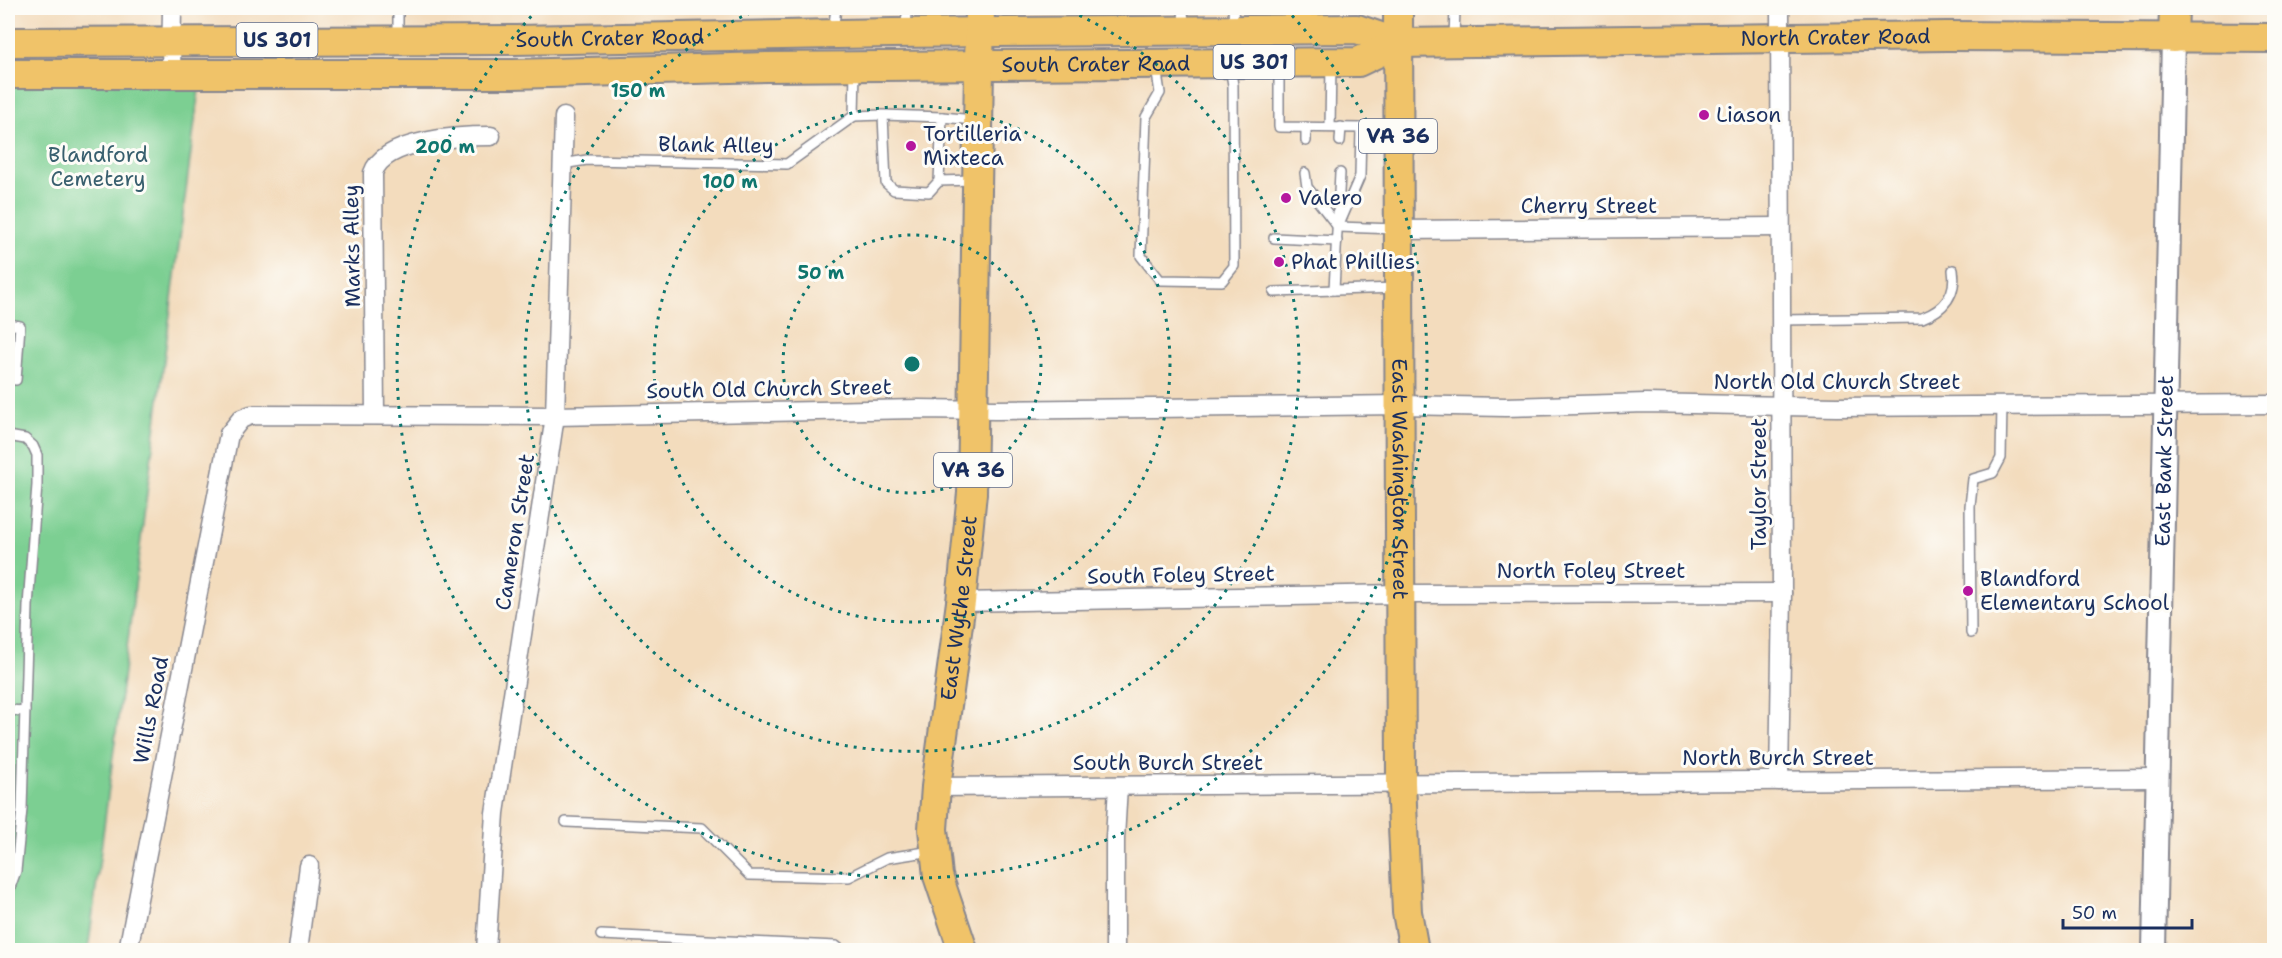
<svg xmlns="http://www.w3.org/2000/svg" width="2282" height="958" viewBox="0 0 2282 958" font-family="'Shantell Sans',sans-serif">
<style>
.green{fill:#7bcf92;stroke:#4b7f78;stroke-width:1.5}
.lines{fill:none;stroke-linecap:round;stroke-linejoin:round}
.service-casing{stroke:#87868e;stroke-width:12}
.minor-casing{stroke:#87868e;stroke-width:21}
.tertiary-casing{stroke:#87868e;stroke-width:26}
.primary-casing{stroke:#87868e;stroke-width:32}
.trunk-casing{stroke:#87868e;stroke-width:32}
.service{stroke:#fff;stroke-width:9}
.minor{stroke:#fff;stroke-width:18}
.tertiary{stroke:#fff;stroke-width:22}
.primary{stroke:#f0c369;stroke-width:28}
.trunk{stroke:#f0c369;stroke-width:28}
.ring{fill:none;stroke:#0f766e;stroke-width:3;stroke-dasharray:3 6}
.poi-dot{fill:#b5179e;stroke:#fdfcf7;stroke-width:2}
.labels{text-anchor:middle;stroke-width:6;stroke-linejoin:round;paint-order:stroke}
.shield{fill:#fdfcf7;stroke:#5f6c8c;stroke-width:1.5}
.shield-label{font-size:20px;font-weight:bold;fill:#1b2f5e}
.street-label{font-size:21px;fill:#1b2f5e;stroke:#fdfcf7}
.poi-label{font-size:21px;fill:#1b2f5e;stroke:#fdfcf7;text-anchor:start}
.park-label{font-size:21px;fill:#385f6e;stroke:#fdfcf7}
.centre{fill:#0f766e;stroke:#fdfcf7;stroke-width:3}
.ring-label{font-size:18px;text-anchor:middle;font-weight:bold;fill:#0f766e;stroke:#fdfcf7;stroke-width:6;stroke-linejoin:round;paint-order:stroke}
</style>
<rect width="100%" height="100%" fill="#fdfcf7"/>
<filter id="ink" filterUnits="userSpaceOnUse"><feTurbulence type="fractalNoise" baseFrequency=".0167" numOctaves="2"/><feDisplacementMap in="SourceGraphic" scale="12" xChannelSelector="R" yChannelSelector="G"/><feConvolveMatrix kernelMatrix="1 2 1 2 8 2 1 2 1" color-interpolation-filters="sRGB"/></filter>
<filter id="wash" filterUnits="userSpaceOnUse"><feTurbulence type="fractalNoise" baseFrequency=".008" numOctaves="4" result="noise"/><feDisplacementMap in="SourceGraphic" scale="24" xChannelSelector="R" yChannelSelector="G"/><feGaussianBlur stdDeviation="1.35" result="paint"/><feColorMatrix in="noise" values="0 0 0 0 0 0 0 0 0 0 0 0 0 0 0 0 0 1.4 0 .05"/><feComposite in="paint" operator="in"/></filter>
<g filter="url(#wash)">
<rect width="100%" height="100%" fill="#f3dcbd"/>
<!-- green -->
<polygon class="green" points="201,74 88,950 8,950 8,79"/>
</g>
<g filter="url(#ink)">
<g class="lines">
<defs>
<g id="service">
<polyline points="1183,8 1184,28"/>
<polyline points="1233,8 1234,27"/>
<polyline points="905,29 908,8"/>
<polyline points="833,32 836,8"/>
<polyline points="398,38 398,8"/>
<polyline points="1454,39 1455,8"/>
<polyline points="1156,67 1160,93 1146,117 1141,256 1160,280 1222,281 1234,266 1233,85 1230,67"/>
<polyline points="1279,67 1279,127 1361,128 1360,176 1338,227"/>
<polyline points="855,70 854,116 883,115 886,183 894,190 929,192 939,181 942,117 883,115"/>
<polyline points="942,117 974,120"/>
<polyline points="1330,127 1331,64"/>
<polyline points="1361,128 1394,128"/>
<polyline points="1306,141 1306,127"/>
<polyline points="1340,141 1341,127"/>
<polyline points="562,164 587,160 787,164 854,116"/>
<polyline points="1305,173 1307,187 1338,227 1396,229"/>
<polyline points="939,181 973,180"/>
<polyline points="1274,238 1337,241"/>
<polyline points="1334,290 1340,173"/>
<polyline points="1274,292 1397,288"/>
<path d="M1781,320l141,-2c22,-8 35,-24 31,-48"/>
<polyline points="8,324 20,326 16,380 8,379"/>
<polyline points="8,436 25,439 33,446 37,455 37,485 28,606 22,809 16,871 8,893"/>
<polyline points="1971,633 1970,506 1973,479 1993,473 2001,458 2002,405"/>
<polyline points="8,710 25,711"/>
<polyline points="566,822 702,828 749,875 849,877 887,858 932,851"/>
<polyline points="601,935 836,946 841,950"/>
</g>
<g id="minor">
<polyline points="171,74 172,8"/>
<polyline points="1399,230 1780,227"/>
<path d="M375,414l-2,-241c11,-34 87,-37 118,-37"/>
<polyline points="961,602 1401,594 1782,593"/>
<polyline points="1779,781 1782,593 1780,8"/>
<polyline points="936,787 2156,778"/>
<polyline points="128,950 229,434 241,419 251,415 555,416 918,409 996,410 1400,405 1505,407 1646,403 1836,407 2274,404"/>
<polyline points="298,950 309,866"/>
<polyline points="486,950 495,813 555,416 564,117"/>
<polyline points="1115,950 1115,838 1118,786"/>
</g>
<g id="tertiary">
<path id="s1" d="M2154,950l19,-912"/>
</g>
<g id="primary">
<polyline points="2173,38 2174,8"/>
<path id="s2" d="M8,42l507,-2 377,-7 465,-4 41,14 549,-7 327,2"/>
<path id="s3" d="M8,74h505l254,-7 591,-5 40,-19"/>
</g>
<g id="trunk">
<path id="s4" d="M1398,8l3,775 6,129 7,38"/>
<path id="s5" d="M963,950l-25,-74 -5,-47 3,-42 25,-185 11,-109 8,-485"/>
</g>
</defs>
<!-- service casing -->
<use href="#service" class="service-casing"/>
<!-- minor casing -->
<use href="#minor" class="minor-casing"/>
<!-- tertiary casing -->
<use href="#tertiary" class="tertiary-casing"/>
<!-- primary casing -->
<use href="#primary" class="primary-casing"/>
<!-- trunk casing -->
<use href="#trunk" class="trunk-casing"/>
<!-- service -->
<use href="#service" class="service"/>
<!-- minor -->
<use href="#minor" class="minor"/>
<!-- tertiary -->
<use href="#tertiary" class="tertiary"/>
<!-- primary -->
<use href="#primary" class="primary"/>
<!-- trunk -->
<use href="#trunk" class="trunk"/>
</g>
</g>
<!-- distance rings -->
<g class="ring">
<circle cx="912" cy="364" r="129"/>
<circle cx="912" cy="364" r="258"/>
<path d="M1063 8A387 387 0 1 1 761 8"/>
<path d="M1286 9A515 515 0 1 1 538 9"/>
</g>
<!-- markers -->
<g class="poi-dot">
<circle cx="1704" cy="115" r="6"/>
<circle cx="911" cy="146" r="6"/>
<circle cx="1286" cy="198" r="6"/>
<circle cx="1279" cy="262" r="6"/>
<circle cx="1968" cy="591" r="6"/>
</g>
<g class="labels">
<!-- shield labels -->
<g class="shield">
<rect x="236.5" y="23" width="81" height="34" rx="4.5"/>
<rect x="1213.5" y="45" width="81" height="34" rx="4.5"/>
<rect x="1359" y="119" width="78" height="34" rx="4.5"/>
<rect x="934" y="453" width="78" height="34" rx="4.5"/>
</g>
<g class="shield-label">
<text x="277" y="47">US 301</text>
<text x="1254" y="69">US 301</text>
<text x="1398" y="143">VA 36</text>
<text x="973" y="477">VA 36</text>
</g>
<!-- street labels -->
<g class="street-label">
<text dy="7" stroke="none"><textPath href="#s2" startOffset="602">South Crater Road</textPath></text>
<text dy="7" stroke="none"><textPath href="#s2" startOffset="1830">North Crater Road</textPath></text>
<text dy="7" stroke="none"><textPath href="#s3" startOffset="1088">South Crater Road</textPath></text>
<text transform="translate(716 145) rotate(1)" y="7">Blank Alley</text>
<text x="1589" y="213">Cherry Street</text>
<text transform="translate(352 246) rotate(-91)" y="7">Marks Alley</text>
<text x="1837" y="389">North Old Church Street</text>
<text transform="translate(769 389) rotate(-1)" y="7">South Old Church Street</text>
<text dy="7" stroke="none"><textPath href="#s1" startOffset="489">East Bank Street</textPath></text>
<text dy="7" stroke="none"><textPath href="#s4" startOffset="471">East Washington Street</textPath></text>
<text transform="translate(1759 484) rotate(-90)" y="7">Taylor Street</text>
<text transform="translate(515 532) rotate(-81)" y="7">Cameron Street</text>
<text x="1591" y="578">North Foley Street</text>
<text transform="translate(1181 575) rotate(-1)" y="7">South Foley Street</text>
<text dy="7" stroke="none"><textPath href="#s5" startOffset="348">East Wythe Street</textPath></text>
<text transform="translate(151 710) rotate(-79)" y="7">Wills Road</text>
<text x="1778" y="765">North Burch Street</text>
<text x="1168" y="770">South Burch Street</text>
</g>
<!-- poi labels -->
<g class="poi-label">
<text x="1716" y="122">Liason</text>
<text x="923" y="141">Tortilleria<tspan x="923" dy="24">Mixteca</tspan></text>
<text x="1298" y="205">Valero</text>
<text x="1291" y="269">Phat Phillies</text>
<text x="1980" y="586">Blandford<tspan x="1980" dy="24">Elementary School</tspan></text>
</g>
<!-- park labels -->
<g class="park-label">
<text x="98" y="162">Blandford<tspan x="98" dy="24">Cemetery</tspan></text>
</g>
</g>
<circle cx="912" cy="364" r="9" class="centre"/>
<g class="ring-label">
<text x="638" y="97">150 m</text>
<text x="445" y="153">200 m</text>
<text x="730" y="188">100 m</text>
<text x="821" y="279">50 m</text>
</g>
<!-- margin -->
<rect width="2282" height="958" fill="none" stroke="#fdfcf7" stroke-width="30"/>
<!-- scale -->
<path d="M2063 919v9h129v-9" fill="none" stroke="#1b2f5e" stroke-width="3"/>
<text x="2072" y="919" font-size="18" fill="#1b2f5e" stroke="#fdfcf7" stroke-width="4.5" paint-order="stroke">50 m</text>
</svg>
